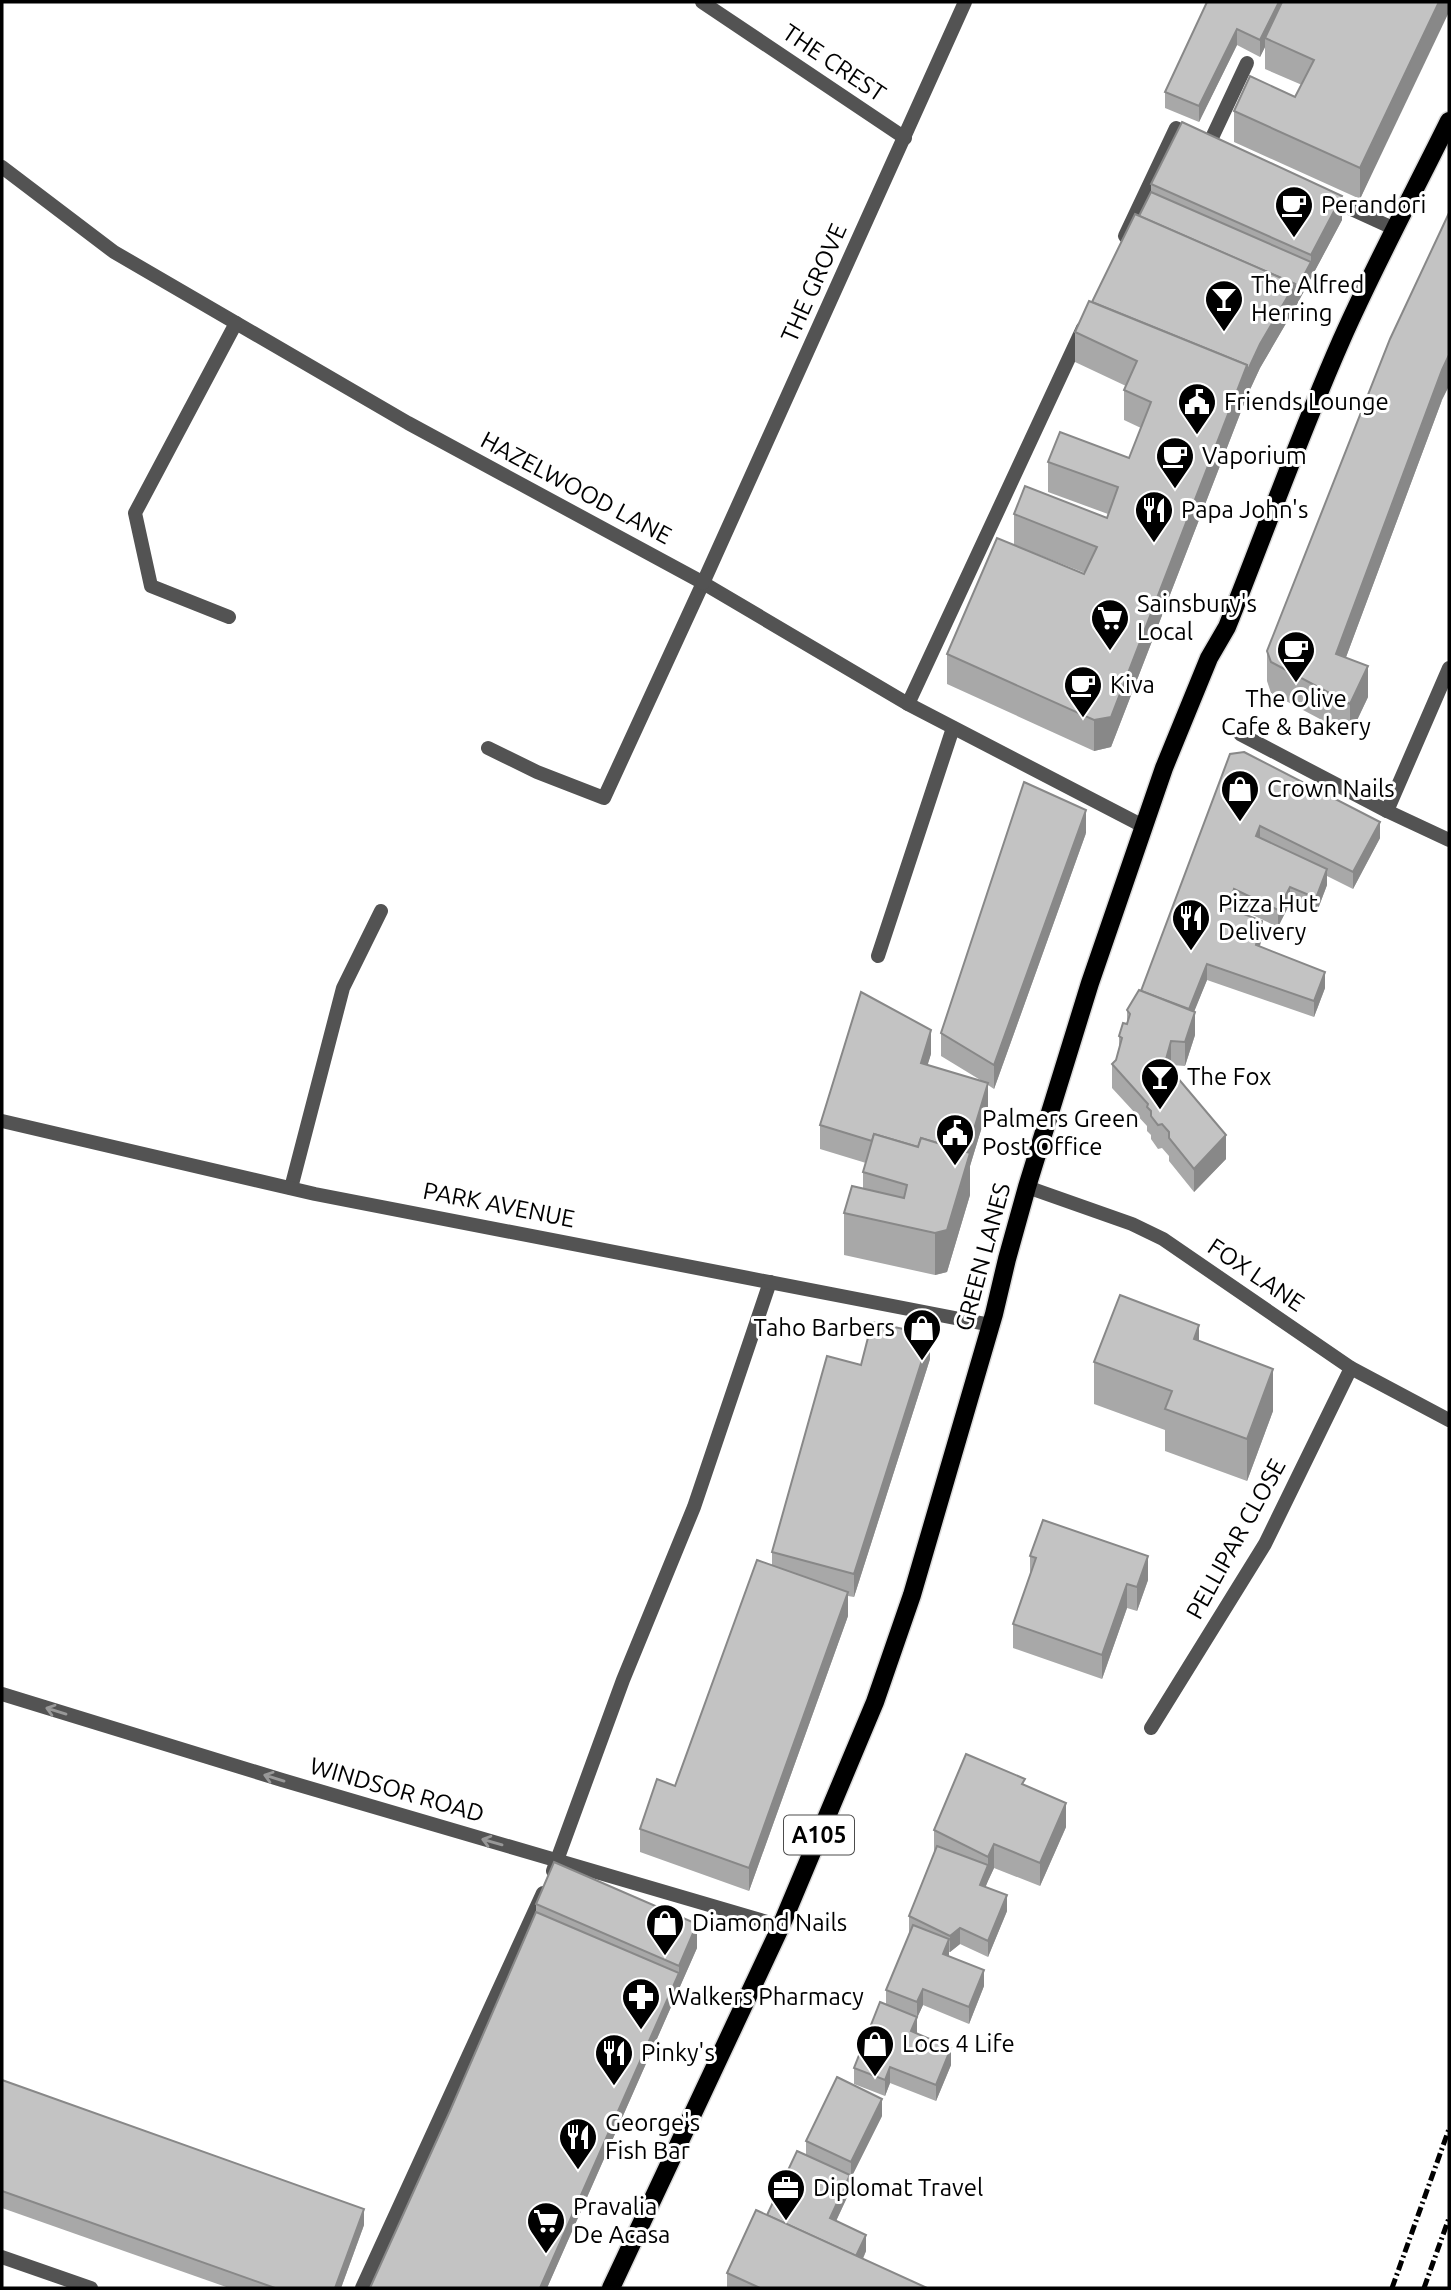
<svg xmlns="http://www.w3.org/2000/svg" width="1451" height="2290" viewBox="0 0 1451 2290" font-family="Ubuntu,sans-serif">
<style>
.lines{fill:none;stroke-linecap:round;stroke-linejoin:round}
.primary-casing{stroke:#dbdbdb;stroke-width:21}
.lane{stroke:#535353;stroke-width:14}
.street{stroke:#535353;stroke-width:14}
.primary{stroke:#000;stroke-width:18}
.rail{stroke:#000;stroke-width:5;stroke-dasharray:10 3.5 2 3.5;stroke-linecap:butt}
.wall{fill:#a8a8a8}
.shaded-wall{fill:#888}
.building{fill:#c3c3c3;stroke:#888;stroke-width:2}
.oneway{stroke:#989898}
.labels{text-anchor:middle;stroke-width:6;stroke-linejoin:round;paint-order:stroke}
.shield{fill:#fff;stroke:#4c4c4c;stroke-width:2}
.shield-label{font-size:23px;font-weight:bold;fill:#000}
.street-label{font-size:24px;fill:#000;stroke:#fff}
.poi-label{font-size:24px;fill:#000;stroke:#fff;text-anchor:start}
</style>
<rect width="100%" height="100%" fill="#fff"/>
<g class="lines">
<defs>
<path id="primary" d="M611,2288l170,-362 94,-224 37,-107 82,-281 13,-55 20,-72 63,-204 74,-215 45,-110 18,-31c38,-95 73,-193 114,-286 33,-75 72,-147 108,-220"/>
</defs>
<!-- primary casing -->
<use href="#primary" class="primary-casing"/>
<!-- lane -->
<g class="lane">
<polyline points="1216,147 1209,144 1247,63"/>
<polyline points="1327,198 1395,229"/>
<polyline points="1125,236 1176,128 1194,137"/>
<polyline points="908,704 1083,328"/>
<polyline points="488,748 537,772 604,798 703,583"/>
<polyline points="1387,811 1449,668"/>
<polyline points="291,1188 343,988 381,911"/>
<polyline points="1151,1728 1265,1544 1351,1368"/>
<polyline points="553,1871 623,1680 694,1507 770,1282"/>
<polyline points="362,2288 543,1893"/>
</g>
<!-- street -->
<g class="street">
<polyline points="702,2 905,138"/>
<polyline points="2,167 114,252 408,423 698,580 908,704 1143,826"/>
<polyline points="703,583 965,2"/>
<polyline points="229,617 151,586 135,513 236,323"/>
<polyline points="1240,734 1387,811 1449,840"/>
<polyline points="878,956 953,728"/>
<polyline points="2,1121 315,1194 991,1325"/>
<polyline points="1027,1187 1132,1224 1163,1239 1351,1368 1449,1420"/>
<polyline points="2,1694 282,1780 781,1926"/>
<polyline points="2,2257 91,2288"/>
</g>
<!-- primary -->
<use href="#primary" class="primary"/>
<!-- rail -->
<g class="rail">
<polyline points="1392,2288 1449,2129"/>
<polyline points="1424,2288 1449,2218"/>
</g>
</g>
<!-- wall -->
<g class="wall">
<polygon points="1207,2 1449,2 1360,199 1234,142 1234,111 1295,97 1302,85 1265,69 1265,47 1260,57 1237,45 1199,122 1165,108 1165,92"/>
<polygon points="1151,184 1342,220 1295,308 1260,368 1247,396 1111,747 1094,751 947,684 947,654 1085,573 1014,545 1014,514 1107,518 1108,514 1048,492 1048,462 1129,458 1141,428 1124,420 1124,390 1126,386 1075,362 1075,332 1139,216 1151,192"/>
<polygon points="1442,400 1346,657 1368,697 1350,735 1271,693 1267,681 1267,651"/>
<polygon points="1230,754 1380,838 1353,889 1327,876 1327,885 1316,914 1290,903 1278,927 1234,906 1233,910 1262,937 1260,946 1325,988 1314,1017 1207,980 1194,1011 1195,1035 1185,1066 1171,1065 1170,1069 1226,1159 1194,1192 1169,1161 1169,1156 1162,1148 1158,1149 1151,1139 1151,1135 1147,1131 1147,1126 1112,1088 1112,1064 1116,1060 1119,1051 1119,1036 1127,1024 1127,1010 1141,991"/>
<polygon points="1086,833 994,1089 988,1085 988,1107 970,1166 970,1195 947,1272 935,1275 844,1255 844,1213 863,1189 863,1172 866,1163 820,1149 820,1125 931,1054 927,1065 982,1081 941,1056 941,1033"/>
<polygon points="1199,1341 1273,1411 1247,1481 1165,1451 1165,1430 1094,1404 1094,1362"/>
<polygon points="930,1359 854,1597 848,1596 848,1616 749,1891 640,1852 640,1829 675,1786 772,1565 772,1552 861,1365"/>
<polygon points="1030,1556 1148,1580 1137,1611 1127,1608 1102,1679 1013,1648 1013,1624 1030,1577"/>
<polygon points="1025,1786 1066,1827 1040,1886 994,1868 985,1887 1007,1911 988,1957 960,1944 950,1952 949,1952 949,1956 984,1986 969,2024 923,2005 917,2018 917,2034 951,2065 936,2101 890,2083 885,2096 854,2084 854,2068 886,2004 886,1990 910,1933 909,1932 909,1916 934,1853 934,1830"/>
<polygon points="536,1904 697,1948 547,2288 450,2111 536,1912"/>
<polygon points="2,2080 364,2225 341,2288 229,2288 2,2208"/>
<polygon points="882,2116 851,2178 850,2178 850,2191 836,2221 866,2251 863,2259 927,2288 727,2288 727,2273 767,2215 806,2155 806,2141"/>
</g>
<!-- shaded-wall -->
<g class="shaded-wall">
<polygon points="1279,2 1286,2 1265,38 1265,47 1260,57 1260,40"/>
<polygon points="1439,2 1449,2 1449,12 1360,199 1360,168"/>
<polygon points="1237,29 1237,45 1199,122 1199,106"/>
<polygon points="1342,196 1342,220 1295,308 1260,368 1247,396 1111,747 1094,751 1094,720 1247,365 1295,284 1311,262 1311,255"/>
<polygon points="1449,355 1449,386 1442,400 1336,684 1336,654 1442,370"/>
<polygon points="1368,666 1368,697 1350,735 1350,704"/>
<polygon points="1086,810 1086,833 994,1089 994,1065"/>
<polygon points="1380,822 1380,838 1353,889 1353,872"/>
<polygon points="1260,826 1260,843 1256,836"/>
<polygon points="1327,869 1327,885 1316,914 1316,898"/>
<polygon points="1290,887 1290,903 1278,927 1278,910"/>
<polygon points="1234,889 1234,906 1228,924 1228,908"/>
<polygon points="1262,921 1262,937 1256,961 1256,945"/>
<polygon points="1207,964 1207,980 1186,1032 1186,1016"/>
<polygon points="1325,972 1325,988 1314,1017 1314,1001"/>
<polygon points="1195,1012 1195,1035 1185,1066 1185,1042"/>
<polygon points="931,1030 931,1054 921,1087 921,1063"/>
<polygon points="1171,1041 1171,1065 1165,1086 1165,1063"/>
<polygon points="988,1083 988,1107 970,1166 970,1195 947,1272 935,1275 935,1233 962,1169"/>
<polygon points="1226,1135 1226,1159 1194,1192 1194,1169"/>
<polygon points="1199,1325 1199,1367 1194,1339"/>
<polygon points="930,1335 930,1359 854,1597 854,1574"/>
<polygon points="1273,1369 1273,1411 1247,1481 1247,1439"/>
<polygon points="1148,1556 1148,1580 1137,1611 1137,1587"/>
<polygon points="1127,1584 1127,1608 1102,1679 1102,1655"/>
<polygon points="848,1592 848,1616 749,1891 749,1868"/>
<polygon points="1066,1803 1066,1827 1040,1886 1040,1863"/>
<polygon points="994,1844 994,1868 988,1881 988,1857"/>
<polygon points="988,1865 988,1881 980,1901 980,1885"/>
<polygon points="1007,1895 1007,1911 988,1957 988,1941"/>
<polygon points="697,1924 697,1948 547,2288 540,2288 679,1973 679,1966"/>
<polygon points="960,1928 960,1944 950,1952 950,1936"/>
<polygon points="949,1939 949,1956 943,1954"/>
<polygon points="984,1970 984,1986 969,2024 969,2007"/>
<polygon points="923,1989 923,2005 917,2018 917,2002"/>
<polygon points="917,2017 917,2034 911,2031"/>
<polygon points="951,2048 951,2065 936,2101 936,2085"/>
<polygon points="890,2067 890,2083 885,2096 885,2080"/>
<polygon points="882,2099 882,2116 851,2178 851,2162"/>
<polygon points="850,2175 850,2191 830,2234 830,2218"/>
<polygon points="364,2209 364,2225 341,2288 335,2288"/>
<polygon points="866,2235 866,2251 856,2273 856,2257"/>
</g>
<!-- building -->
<g class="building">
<polygon points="1207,2 1279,2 1260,40 1237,29 1199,106 1165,92"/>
<polygon points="1282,2 1439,2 1360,168 1234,111 1250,76 1295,97 1314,60 1265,38"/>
<polygon points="1182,122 1342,196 1311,255 1151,184"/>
<polygon points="1151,192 1311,262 1295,292 1295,284 1139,216"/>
<polygon points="1449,213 1449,355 1442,370 1336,654 1368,666 1350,704 1271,662 1267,651 1390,339"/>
<polygon points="1135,214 1295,284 1260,344 1247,372 1247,365 1092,302"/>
<polygon points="1089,301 1247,365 1111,717 1094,720 947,654 997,538 1084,574 1097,547 1014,514 1025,486 1107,518 1118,487 1048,462 1060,432 1129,458 1151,402 1124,390 1137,361 1075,332"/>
<polygon points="1244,752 1380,822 1353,872 1260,826 1256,836 1327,869 1316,898 1290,887 1278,910 1234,889 1228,908 1262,921 1256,945 1325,972 1314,1001 1207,964 1189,1009 1141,991 1230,754"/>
<polygon points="1024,782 1086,810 994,1065 941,1033"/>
<polygon points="1139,990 1195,1012 1185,1042 1171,1041 1165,1063 1226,1135 1194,1169 1169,1138 1169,1132 1162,1124 1158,1125 1151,1116 1151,1111 1147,1107 1148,1104 1112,1064 1116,1060 1122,1038 1119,1036 1123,1023 1127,1024 1130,1014 1127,1010"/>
<polygon points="861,992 931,1030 921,1063 988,1083 967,1152 921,1138 918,1147 874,1134 872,1141 820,1125"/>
<polygon points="874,1134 918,1147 921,1138 970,1153 947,1230 935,1233 844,1213 852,1186 904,1198 907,1185 863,1172"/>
<polygon points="1120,1295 1199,1325 1194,1339 1273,1369 1247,1439 1165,1409 1172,1391 1094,1362"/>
<polygon points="872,1322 930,1335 854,1574 772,1552 827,1356 861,1365"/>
<polygon points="1043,1520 1148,1556 1137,1587 1127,1584 1102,1655 1013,1624 1036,1558 1030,1556"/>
<polygon points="757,1560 848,1592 749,1868 640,1829 657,1779 675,1786"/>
<polygon points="966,1754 1025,1779 1022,1784 1066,1803 1040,1863 994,1844 988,1857 934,1830"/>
<polygon points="937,1846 988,1865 980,1885 1007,1895 988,1941 960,1928 950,1936 909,1916"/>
<polygon points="554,1862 697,1924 679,1966 536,1904"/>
<polygon points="536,1912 679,1973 540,2288 370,2288 450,2111"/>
<polygon points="913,1925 949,1939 943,1954 984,1970 969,2007 923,1989 917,2002 886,1990"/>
<polygon points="880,2002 917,2017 911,2031 951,2048 936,2085 890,2067 885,2080 854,2068"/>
<polygon points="837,2077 882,2099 851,2162 806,2141"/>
<polygon points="2,2080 364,2209 335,2288 275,2288 2,2191"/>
<polygon points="797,2151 850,2175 830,2218 866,2235 856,2256 767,2215"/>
<polygon points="756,2210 927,2288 760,2288 727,2273"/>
</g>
<!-- one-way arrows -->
<defs><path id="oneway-shaft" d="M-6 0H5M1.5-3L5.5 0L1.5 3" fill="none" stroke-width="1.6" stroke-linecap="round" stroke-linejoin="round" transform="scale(1.75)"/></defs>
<g class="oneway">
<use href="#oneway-shaft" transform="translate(56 1711) rotate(-163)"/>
<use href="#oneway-shaft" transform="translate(274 1778) rotate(-163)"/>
<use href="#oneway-shaft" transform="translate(492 1842) rotate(-164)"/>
</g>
<!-- icons -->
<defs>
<symbol id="cafe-pin" viewBox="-11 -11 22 30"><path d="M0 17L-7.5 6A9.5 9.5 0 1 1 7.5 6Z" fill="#000" stroke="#fff"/><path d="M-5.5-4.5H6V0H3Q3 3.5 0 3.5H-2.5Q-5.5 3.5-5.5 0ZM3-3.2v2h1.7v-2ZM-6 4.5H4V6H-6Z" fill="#fff"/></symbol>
<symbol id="bar-pin" viewBox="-11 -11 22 30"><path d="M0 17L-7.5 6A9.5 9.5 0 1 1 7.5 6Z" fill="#000" stroke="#fff"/><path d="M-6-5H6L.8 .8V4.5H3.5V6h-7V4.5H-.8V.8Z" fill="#fff"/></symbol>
<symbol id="civic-pin" viewBox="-11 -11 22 30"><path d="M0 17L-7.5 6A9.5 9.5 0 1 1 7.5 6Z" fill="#000" stroke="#fff"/><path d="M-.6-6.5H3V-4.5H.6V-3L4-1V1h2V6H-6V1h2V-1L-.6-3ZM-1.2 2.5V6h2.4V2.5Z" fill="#fff"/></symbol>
<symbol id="restaurant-pin" viewBox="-11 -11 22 30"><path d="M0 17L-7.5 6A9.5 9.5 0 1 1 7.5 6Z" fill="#000" stroke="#fff"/><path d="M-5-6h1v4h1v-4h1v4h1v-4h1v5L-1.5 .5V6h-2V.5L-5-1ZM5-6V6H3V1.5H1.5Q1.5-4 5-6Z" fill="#fff"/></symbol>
<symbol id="supermarket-pin" viewBox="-11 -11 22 30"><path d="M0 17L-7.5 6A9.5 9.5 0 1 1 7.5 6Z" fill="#000" stroke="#fff"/><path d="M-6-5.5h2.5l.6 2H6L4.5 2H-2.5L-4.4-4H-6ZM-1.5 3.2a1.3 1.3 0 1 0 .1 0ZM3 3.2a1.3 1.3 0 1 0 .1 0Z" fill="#fff"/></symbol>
<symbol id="shop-pin" viewBox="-11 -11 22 30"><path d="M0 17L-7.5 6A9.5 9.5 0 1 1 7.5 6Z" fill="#000" stroke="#fff"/><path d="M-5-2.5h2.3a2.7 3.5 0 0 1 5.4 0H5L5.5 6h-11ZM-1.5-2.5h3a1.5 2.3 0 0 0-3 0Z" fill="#fff"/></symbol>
<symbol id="pharmacy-pin" viewBox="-11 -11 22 30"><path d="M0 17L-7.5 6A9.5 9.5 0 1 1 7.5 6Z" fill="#000" stroke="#fff"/><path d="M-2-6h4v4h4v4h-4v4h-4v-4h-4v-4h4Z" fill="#fff"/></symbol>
<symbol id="office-pin" viewBox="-11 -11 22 30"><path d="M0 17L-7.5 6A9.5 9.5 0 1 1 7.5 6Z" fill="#000" stroke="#fff"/><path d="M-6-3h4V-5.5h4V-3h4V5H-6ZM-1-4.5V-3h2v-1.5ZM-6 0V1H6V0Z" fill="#fff"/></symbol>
</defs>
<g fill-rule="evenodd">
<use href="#cafe-pin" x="1272" y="183" width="44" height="60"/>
<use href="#bar-pin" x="1202" y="277" width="44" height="60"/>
<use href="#civic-pin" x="1175" y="380" width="44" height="60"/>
<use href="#cafe-pin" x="1153" y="434" width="44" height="60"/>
<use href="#restaurant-pin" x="1132" y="488" width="44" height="60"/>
<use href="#supermarket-pin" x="1088" y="596" width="44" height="60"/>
<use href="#cafe-pin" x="1274" y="628" width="44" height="60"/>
<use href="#cafe-pin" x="1061" y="663" width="44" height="60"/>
<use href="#shop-pin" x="1218" y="767" width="44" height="60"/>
<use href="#restaurant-pin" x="1169" y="896" width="44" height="60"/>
<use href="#bar-pin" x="1138" y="1055" width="44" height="60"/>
<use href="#civic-pin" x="933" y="1111" width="44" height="60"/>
<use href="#shop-pin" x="900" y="1306" width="44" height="60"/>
<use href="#shop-pin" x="643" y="1901" width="44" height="60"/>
<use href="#pharmacy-pin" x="619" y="1975" width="44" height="60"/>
<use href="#shop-pin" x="853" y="2022" width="44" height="60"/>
<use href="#restaurant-pin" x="592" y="2031" width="44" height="60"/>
<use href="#restaurant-pin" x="556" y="2115" width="44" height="60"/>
<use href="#office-pin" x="764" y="2166" width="44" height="60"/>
<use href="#supermarket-pin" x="524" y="2199" width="44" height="60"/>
</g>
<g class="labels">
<!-- shield labels -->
<rect class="shield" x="784" y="1815.5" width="70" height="39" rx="5"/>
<g class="shield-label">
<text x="819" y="1843">A105</text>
</g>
<!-- street labels -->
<g class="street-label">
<text transform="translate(834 63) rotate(34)" y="8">THE CREST</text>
<text transform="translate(814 283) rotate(-66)" y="8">THE GROVE</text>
<text transform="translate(576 488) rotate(28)" y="8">HAZELWOOD LANE</text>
<text transform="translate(499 1205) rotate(11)" y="8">PARK AVENUE</text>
<text transform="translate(983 1257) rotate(-75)" y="8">GREEN LANES</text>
<text transform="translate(1256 1275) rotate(34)" y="8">FOX LANE</text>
<text transform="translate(1236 1539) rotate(-61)" y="8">PELLIPAR CLOSE</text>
<text transform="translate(397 1790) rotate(16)" y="8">WINDSOR ROAD</text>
</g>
<!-- poi labels -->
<g class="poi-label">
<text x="1321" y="213">Perandori</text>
<text x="1251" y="293">The Alfred<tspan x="1251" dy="28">Herring</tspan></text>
<text x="1224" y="410">Friends Lounge</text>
<text x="1202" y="464">Vaporium</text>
<text x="1181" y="518">Papa John's</text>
<text x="1137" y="612">Sainsbury's<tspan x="1137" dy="28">Local</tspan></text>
<text x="1110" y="693">Kiva</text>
<text x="1296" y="707" text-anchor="middle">The Olive<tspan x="1296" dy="28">Cafe &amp; Bakery</tspan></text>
<text x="1267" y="797">Crown Nails</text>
<text x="1218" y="912">Pizza Hut<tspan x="1218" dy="28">Delivery</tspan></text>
<text x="1187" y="1085">The Fox</text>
<text x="982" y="1127">Palmers Green<tspan x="982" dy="28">Post Office</tspan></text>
<text x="895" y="1336" text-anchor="end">Taho Barbers</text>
<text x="692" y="1931">Diamond Nails</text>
<text x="668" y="2005">Walkers Pharmacy</text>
<text x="902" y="2052">Locs 4 Life</text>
<text x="641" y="2061">Pinky's</text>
<text x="605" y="2131">George's<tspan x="605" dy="28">Fish Bar</tspan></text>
<text x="813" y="2196">Diplomat Travel</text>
<text x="573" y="2215">Pravalia<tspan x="573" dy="28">De Acasa</tspan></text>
</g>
</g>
<!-- border -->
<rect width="1451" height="2290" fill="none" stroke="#000000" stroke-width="7"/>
</svg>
